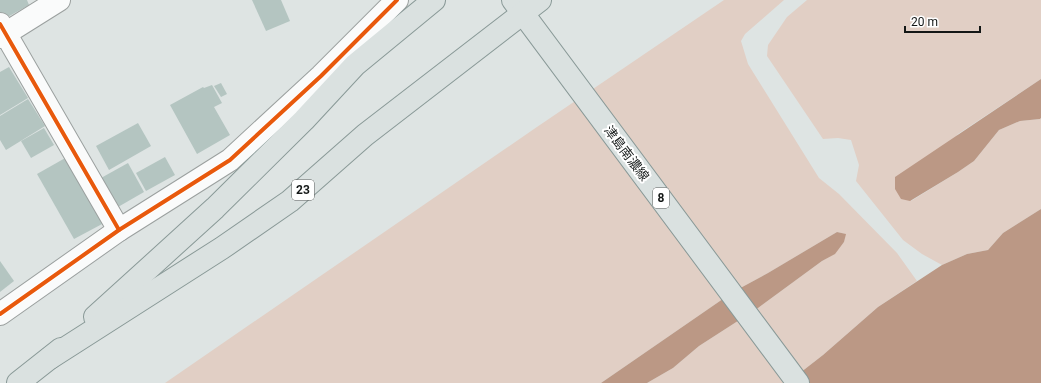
<svg xmlns="http://www.w3.org/2000/svg" width="1041" height="383" viewBox="0 0 1041 383" font-family="Roboto,'Noto Sans JP',sans-serif">
<style>
.green{fill:#e1cfc5}
.water{fill:#bb9885}
.building{fill:#b4c5c1}
.lines{fill:none;stroke-linecap:round;stroke-linejoin:round}
.minor-casing{stroke:#9ba09f;stroke-width:24}
.major-casing{stroke:#899997;stroke-width:24}
.minor{stroke:#fafbfb;stroke-width:22}
.major{stroke:#dae1e0;stroke-width:22}
.cycleway-casing{stroke:#fff;stroke-width:6}
.cycleway{stroke:#e8590c;stroke-width:4}
.labels{text-anchor:middle;stroke-width:4;stroke-linejoin:round;paint-order:stroke}
.shield{fill:#fff;stroke:#5a5d5c;stroke-width:1}
.shield-label{font-size:12px;font-weight:bold;fill:#131716}
.street-label{font-size:13px;fill:#131716;stroke:#fff}
</style>
<rect width="100%" height="100%" fill="#dee4e3"/>
<!-- green -->
<g class="green">
<polygon points="724,0 784,0 745,34 741,41 748,64 819,178 839,194 897,253 917,281 878,307 823,355 787,383 647,383 673,368 699,346 758,308 822,261 834,254 844,242 845,234 837,232 768,273 733,292 601,383 165,383 534,129"/>
<polygon points="807,0 1041,0 1041,79 958,134 911,201 958,172 974,161 999,130 1020,121 1040,119 1041,118 1041,209 1003,233 988,250 967,254 942,265 922,254 903,240 856,181 859,165 851,140 838,138 823,139 767,56 768,45 787,17"/>
</g>
<!-- water -->
<g class="water">
<polygon points="1041,79 1041,118 1040,119 1020,121 999,130 974,161 958,172 910,201 901,199 895,189 895,177"/>
<polygon points="1041,209 1041,383 787,383 823,355 878,307 942,265 967,254 988,250 1003,233"/>
<polygon points="837,232 846,234 844,242 835,254 822,261 758,308 699,346 673,368 647,383 601,383 733,292 768,273"/>
</g>
<!-- building -->
<g class="building">
<polygon points="0,0 27,0 29,5 4,19 0,12"/>
<polygon points="252,0 281,0 290,21 266,31"/>
<polygon points="9,67 28,98 0,115 0,72"/>
<polygon points="221,83 227,94 221,97 214,86"/>
<polygon points="212,85 222,103 214,107 230,135 197,154 170,105 203,87 204,88"/>
<polygon points="28,99 45,126 6,150 0,140 0,116"/>
<polygon points="138,123 151,146 109,170 96,146"/>
<polygon points="44,128 54,145 31,158 21,141"/>
<polygon points="67,157 104,223 74,239 37,174"/>
<polygon points="165,157 175,175 146,191 136,173"/>
<polygon points="128,163 144,192 118,207 101,178"/>
<polygon points="0,261 14,281 0,292"/>
</g>
<g class="lines">
<defs>
<g id="minor">
<polyline points="0,24 119,230"/>
<polyline points="0,37 59,0"/>
<polyline points="0,314 119,230 230,160 321,76 397,0"/>
</g>
<g id="major">
<polyline points="513,0 798,383"/>
<polyline points="95,317 215,208 304,120 355,65 434,0"/>
<polyline points="50,358 222,248 290,201 365,135 540,0"/>
<polyline points="18,383 61,349"/>
</g>
</defs>
<!-- minor casing -->
<use href="#minor" class="minor-casing"/>
<!-- major casing -->
<use href="#major" class="major-casing"/>
<!-- minor -->
<use href="#minor" class="minor"/>
<!-- major -->
<use href="#major" class="major"/>
<defs>
<g id="cycleway">
<polyline points="0,24 119,230"/>
<polyline points="0,314 119,230 230,160 321,76 397,0"/>
</g>
</defs>
<!-- cycleway casing -->
<use href="#cycleway" class="cycleway-casing"/>
<!-- cycleway -->
<use href="#cycleway" class="cycleway"/>
</g>
<g class="labels">
<!-- shield labels -->
<g class="shield">
<rect x="292" y="180" width="22" height="20" rx="3"/>
<rect x="653" y="188" width="16" height="20" rx="3"/>
</g>
<g class="shield-label">
<text x="303" y="194">23</text>
<text x="661" y="202">8</text>
</g>
<!-- street labels -->
<g class="street-label">
<text transform="translate(627 153) rotate(53)" y="5">津島南濃線</text>
</g>
</g>
<!-- scale -->
<path d="M905 26v6h75v-6" fill="none" stroke="#131716" stroke-width="2"/>
<text x="911" y="26" font-size="12" fill="#131716" stroke="#ffffff" stroke-width="3" paint-order="stroke">20 m</text>
</svg>
